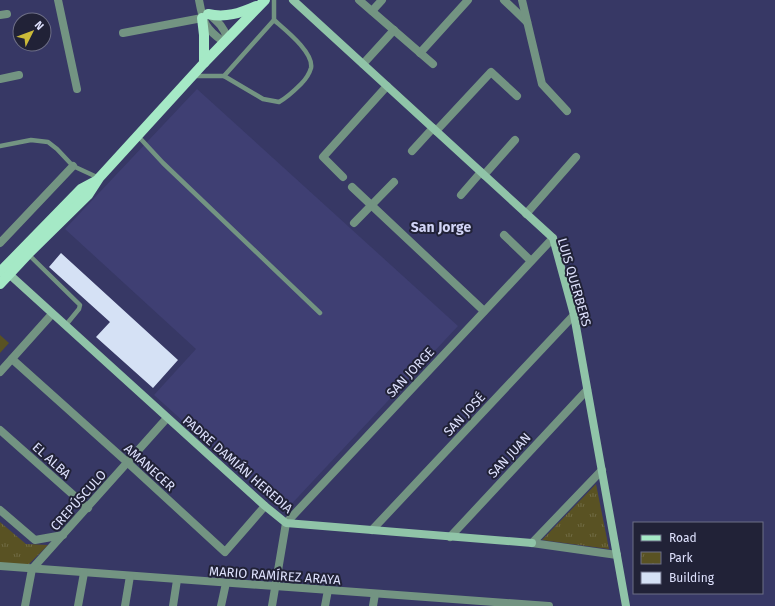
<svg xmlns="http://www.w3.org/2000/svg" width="775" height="606" viewBox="0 0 775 606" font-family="'Fira Sans',sans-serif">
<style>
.built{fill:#3f3f73}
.park{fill:url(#park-tufts)}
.pitch{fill:#595223}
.building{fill:#d5e1f5}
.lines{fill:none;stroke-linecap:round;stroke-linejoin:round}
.lane{stroke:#739482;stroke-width:4.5}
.street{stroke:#739482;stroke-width:8}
.secondary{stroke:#90c4a8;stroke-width:8}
.primary{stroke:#a5e9c6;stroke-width:10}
.labels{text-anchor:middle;stroke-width:4;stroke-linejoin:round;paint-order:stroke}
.street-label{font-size:13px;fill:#dee1fd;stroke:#212237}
.neighbourhood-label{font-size:14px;font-weight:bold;fill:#d2d5f6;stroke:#212237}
</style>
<defs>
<pattern id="park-tufts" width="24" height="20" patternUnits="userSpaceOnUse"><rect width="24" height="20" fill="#595223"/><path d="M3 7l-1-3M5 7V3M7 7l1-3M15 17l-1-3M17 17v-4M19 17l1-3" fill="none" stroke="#706b44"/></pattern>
</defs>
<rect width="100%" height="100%" fill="#373865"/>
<!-- built -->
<polygon class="built" points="197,89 458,326 284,512 154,395 196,349 65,229"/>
<!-- park -->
<g class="park">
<polygon points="596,484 609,549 542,540"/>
<polygon points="0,522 26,544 48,545 26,567 0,564"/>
</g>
<!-- pitch -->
<polygon class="pitch" points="0,335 9,343 0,353"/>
<!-- building -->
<polygon class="building" points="61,253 178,360 153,388 96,337 110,322 49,267"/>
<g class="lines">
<!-- lane -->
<g class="lane">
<polyline points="194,76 224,76 274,20 274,0"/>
<path d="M224,76l39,23 16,3c9,-5 15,-11 22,-18 5,-5 8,-9 10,-16 3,-16 -27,-39 -37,-48"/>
<polyline points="138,136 163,163 320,313"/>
<polyline points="0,146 31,140 48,142 57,149 73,166 99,178"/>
<polyline points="28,254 80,305 79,309 65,326"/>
</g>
<!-- street -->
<g class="street">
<polyline points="58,0 77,89"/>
<path d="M199,0c4,22 6,29 25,42"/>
<polyline points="359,0 433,64"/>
<polyline points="504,0 527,22"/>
<polyline points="522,0 542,84 567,111"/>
<polyline points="372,11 382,0"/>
<path d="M209,14c9,8 15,13 18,24"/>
<polyline points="0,15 7,14"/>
<polyline points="123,33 202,18"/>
<polyline points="420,53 468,0"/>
<polyline points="363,64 394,30"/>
<polyline points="0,79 19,75"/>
<polyline points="436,131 491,72 517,96"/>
<polyline points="412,151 433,128"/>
<polyline points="484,175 515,140"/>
<polyline points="343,177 323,157 387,86"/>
<polyline points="352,187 484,311"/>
<polyline points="461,195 481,172"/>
<polyline points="526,214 576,157"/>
<polyline points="354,223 394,182"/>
<polyline points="504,235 531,261"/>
<polyline points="0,243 73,166"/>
<polyline points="12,359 127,462 225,552 265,506"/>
<polyline points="0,372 52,314"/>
<polyline points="0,430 88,508"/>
<polyline points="0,510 35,540 63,535"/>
<polyline points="372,530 574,315"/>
<polyline points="450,537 587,390"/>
<polyline points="532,543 602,470"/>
<polyline points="532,543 617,555"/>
<polyline points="0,566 549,606"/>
<polyline points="25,606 32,569 167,418"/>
<polyline points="78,606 84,573"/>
<polyline points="125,606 130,576"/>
<polyline points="173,606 177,580"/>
<polyline points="221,606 226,583"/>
<polyline points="272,606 286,523 553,238"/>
<polyline points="325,606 328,590"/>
<polyline points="373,606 375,594"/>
</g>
<!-- secondary -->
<g class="secondary">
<polyline points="293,0 553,238 574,315 626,606"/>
<polyline points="9,274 265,506 286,523 532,543"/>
</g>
<!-- primary -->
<g class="primary">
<path d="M208,14c18,4 32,-1 48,-8"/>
<polyline points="202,18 204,35 204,63"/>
<polyline points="0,272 81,189 96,181"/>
<polyline points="0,284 28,254 88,195 99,178 204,63 265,0"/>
</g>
</g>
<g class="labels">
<!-- street labels -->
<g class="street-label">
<text transform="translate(575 282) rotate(74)" y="5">LUIS QUERBERS</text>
<text transform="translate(410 372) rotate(-47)" y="5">SAN JORGE</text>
<text transform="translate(464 414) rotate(-47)" y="5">SAN JOSÉ</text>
<text transform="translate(509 455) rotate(-47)" y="5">SAN JUAN</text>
<text transform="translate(52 460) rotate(42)" y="5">EL ALBA</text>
<text transform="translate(238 464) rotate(41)" y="5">PADRE DAMIÁN HEREDIA</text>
<text transform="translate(150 467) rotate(42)" y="5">AMANECER</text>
<text transform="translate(78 500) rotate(-48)" y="5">CREPÚSCULO</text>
<text transform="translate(275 575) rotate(4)" y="5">MARIO RAMÍREZ ARAYA</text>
</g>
<!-- neighbourhood labels -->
<g class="neighbourhood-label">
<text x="441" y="232">San Jorge</text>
</g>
</g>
<!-- legend -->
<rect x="633" y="522" width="130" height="72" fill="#212237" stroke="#6d6e86"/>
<rect x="641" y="535" width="20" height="6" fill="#a5e9c6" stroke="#6d6e86"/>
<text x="669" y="542" font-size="12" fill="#dee1fd">Road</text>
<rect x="641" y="552" width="20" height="12" fill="url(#park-tufts)" stroke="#6d6e86"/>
<text x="669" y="562" font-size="12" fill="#dee1fd">Park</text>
<rect x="641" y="572" width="20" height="12" fill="#d5e1f5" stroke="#6d6e86"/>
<text x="669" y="582" font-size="12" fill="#dee1fd">Building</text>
<!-- north arrow -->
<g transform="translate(32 32) rotate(48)"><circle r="19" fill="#212237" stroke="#6d6e86"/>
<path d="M0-3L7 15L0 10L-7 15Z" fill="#cbba39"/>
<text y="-6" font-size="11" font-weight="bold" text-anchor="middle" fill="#dee1fd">N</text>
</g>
</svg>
